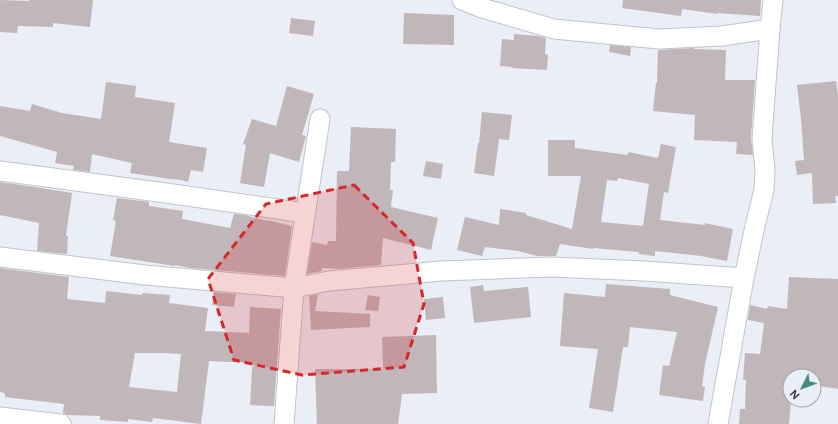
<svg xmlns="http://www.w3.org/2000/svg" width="838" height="424" viewBox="0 0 838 424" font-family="'DM Sans',sans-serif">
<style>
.building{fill:#c1b6b9;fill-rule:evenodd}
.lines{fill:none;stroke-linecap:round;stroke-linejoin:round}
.minor-casing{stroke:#bfc4cc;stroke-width:21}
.minor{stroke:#fff;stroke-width:19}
.marked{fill:#d62828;fill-opacity:0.2;stroke:#d62828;stroke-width:3;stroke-dasharray:8 5;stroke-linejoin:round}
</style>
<rect width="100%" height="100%" fill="#e9eef7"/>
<!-- building -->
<g class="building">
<polygon points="0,0 29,1 29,0 93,0 90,27 53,23 53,27 18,26 17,33 0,32"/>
<polygon points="623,0 761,0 760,16 717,13 717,14 682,9 681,16 622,8"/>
<polygon points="404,13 454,15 454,45 403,44"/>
<polygon points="291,18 315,21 313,36 289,33"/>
<polygon points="514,34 538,36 546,38 545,54 548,55 547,70 512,68 512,67 500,66 502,39 514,40"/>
<polygon points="610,45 631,47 630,56 609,52"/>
<polygon points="694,48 694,49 726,50 725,80 755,80 751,138 753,155 736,154 737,142 694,140 695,115 653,111 656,83 657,83 658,50"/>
<polygon points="836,81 838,96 838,196 835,196 836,203 813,204 812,173 797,175 795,161 804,160 801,119 797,85"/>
<polygon points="106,82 136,86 135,97 175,103 169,142 207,148 203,172 191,170 188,182 181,180 171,179 130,173 132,163 92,154 90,172 73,170 74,166 55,163 57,152 0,136 0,106 30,111 32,104 62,113 101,119"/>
<polygon points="287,86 314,94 302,135 306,136 299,162 270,153 264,187 240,183 246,145 243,144 252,119 276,126"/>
<polygon points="482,112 512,115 509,140 499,139 494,176 474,173 478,143 479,143"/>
<polygon points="351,127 396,129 395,162 391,162 390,190 393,190 391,207 438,218 431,250 383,238 381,265 339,269 322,268 322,271 307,274 312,242 327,245 328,241 336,241 337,171 349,171"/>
<path d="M548,140h27v8l53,7v-3l30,6 3,-14 15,3 -8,46 -4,-1 -4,28 45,5v-2l28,6 -6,32 -26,-5 -46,-5v5l-16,-2v-2l-46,-4v1l-33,-5 -4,12h-19l-19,-5 -33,-4 -3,9 -25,-6 8,-33 34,8 1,-16 26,4v2l46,14 9,-53h-33zM618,178l31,6 -6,42 -42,-4 6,-42 10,1z"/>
<polygon points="426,161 443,164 441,179 423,176"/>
<polygon points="0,182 41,188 72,193 66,236 68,236 67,254 37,251 39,223 0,215"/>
<polygon points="117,198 149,202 149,206 183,211 182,219 230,228 234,214 245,215 267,221 267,220 292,226 285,276 190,268 175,265 175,266 110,256 116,221 113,220"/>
<path d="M0,268l69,9 -2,22 38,4 1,-12 36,4v-2l28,2 -1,8 39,5 -3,23 44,2 1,-26 31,2 -7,97 -24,-1 2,-35 1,-7 -44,-2 -8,63 -48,-6 -1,4 -24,-3v3l-28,-2v-4l-33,-1 -4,-2 1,-9 -59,-7v-4l-5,-1zM135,353h29l17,1 -4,38 -48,-5z"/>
<polygon points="789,277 838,279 838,389 814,385 814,376 790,376 790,400 791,400 789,424 739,424 740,409 745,409 746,380 743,380 745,353 760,354 764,323 748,320 750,305 767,309 768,306 787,309"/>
<polygon points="606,284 670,289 670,295 718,307 705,364 702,386 705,387 703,401 659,395 663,365 669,366 677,332 630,327 628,347 623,347 613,412 589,408 598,349 560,346 564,293 605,297"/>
<polygon points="483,285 484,291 528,287 531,317 474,323 470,287"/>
<polygon points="214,292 236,294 234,307 212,305"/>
<polygon points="318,294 315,311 370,314 370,327 311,330 309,296"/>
<polygon points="368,295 380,297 378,311 365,310"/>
<polygon points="443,297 445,318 426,320 424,299"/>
<polygon points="436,335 437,393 402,394 398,424 317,424 315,369 383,369 382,337"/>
</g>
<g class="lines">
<defs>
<g id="minor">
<polyline points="462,0 482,8 554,29 659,39 722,36 770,29"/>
<polyline points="0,171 166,193 305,213"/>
<polyline points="0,257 145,275 294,288 329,281 442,271 551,267 644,271 744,278"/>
<polyline points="0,417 61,424"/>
<polyline points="284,424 294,288 320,119"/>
<polyline points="718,424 744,278 755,226 764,190 765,170 762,139 770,29 773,0"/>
</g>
</defs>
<!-- minor casing -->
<use href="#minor" class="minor-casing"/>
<!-- minor -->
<use href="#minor" class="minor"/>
</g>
<!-- marked area -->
<path class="marked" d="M354,185l59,58 11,61 -20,63 -102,8 -68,-15 -26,-81 58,-75z"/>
<!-- north arrow -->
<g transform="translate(802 388) rotate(228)"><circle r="19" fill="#e9eef7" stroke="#a1a5ac"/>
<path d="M0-3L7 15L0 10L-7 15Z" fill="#458b83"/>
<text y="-6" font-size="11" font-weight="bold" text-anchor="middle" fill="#36383b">N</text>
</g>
</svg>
